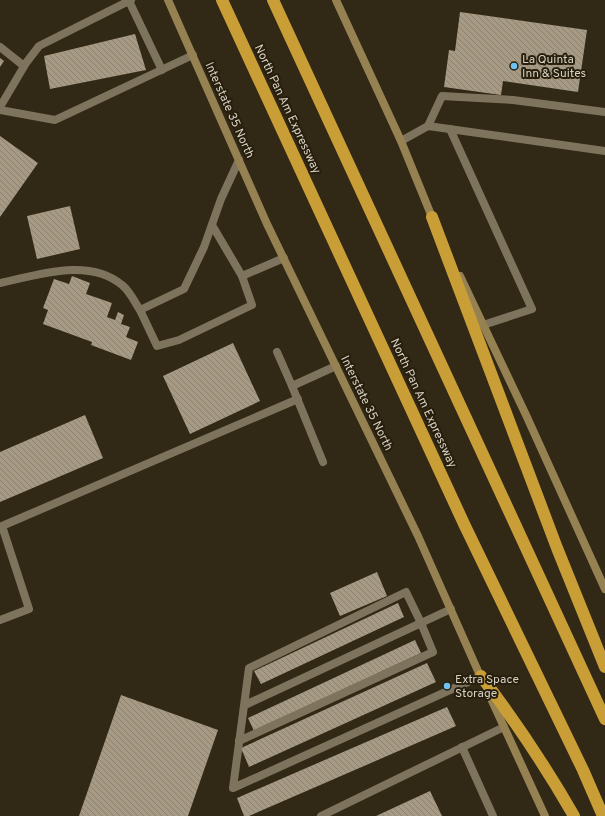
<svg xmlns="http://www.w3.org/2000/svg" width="605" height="816" viewBox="0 0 605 816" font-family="Overpass,sans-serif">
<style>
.building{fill:url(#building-back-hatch)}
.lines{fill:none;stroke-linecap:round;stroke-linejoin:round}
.lane{stroke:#7e745e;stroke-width:8}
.secondary{stroke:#958152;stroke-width:8}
.highway{stroke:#ca9e37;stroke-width:12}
.poi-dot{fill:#6dc2f3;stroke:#271f0b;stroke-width:1.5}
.labels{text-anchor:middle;stroke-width:4;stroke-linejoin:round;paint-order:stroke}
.poi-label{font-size:12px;fill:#d6d0c5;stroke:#271f0b;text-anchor:start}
.street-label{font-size:12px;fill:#d6d0c5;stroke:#271f0b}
</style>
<defs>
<pattern id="building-back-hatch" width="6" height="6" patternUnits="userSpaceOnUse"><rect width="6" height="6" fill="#a69a84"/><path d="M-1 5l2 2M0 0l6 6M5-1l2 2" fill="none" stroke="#8c8372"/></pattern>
</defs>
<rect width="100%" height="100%" fill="#312815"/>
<!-- building -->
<g class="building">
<polygon points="460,12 587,30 578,92 503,81 501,95 444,87 449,50 455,51"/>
<polygon points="135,34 146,70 50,89 44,56"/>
<polygon points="0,58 4,61 0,67"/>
<polygon points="0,136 38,163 0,217"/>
<polygon points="70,206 80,249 37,259 27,216"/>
<polygon points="72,276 90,283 86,294 112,303 107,317 115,320 118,312 124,315 121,324 130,327 126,337 138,342 131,360 91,345 92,342 43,324 48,310 43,308 54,279 69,284"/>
<polygon points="233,343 260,401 190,434 163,376"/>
<polygon points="85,415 103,458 0,502 0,452"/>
<polygon points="377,572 387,596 340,616 330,593"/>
<polygon points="398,603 404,617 261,684 254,671"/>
<polygon points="415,640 421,653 254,731 248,718"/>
<polygon points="427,663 436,682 249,767 241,748"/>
<polygon points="121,695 218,730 188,816 79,816"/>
<polygon points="447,707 456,726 249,816 244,816 237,798"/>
<polygon points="430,791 442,816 376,816"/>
</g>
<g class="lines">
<!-- lane -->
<g class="lane">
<polyline points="129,1 162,70"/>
<polyline points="0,47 24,66"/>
<polyline points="0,107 26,63 39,46 131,0"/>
<polyline points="0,110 55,120 193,55"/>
<polyline points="428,126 442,96 513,100 605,112"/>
<polyline points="450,129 532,309 483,325"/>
<polyline points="401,141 428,126 605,151"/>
<polyline points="239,160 221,199 204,247 184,289 140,310 157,346 179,340 252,305 242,276 284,258"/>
<polyline points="212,225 242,276"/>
<path d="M0,283c38,-8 89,-26 122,2 8,6 13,18 18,25"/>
<polyline points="277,352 292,386"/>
<polyline points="323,462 292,386 336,366"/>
<polyline points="451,609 421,623 406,592 249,668 233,788 481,676"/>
<polyline points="0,620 29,609 2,526 298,399"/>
<polyline points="239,741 433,652 421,623 245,705"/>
<polyline points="462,747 493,816"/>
<polyline points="321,816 504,727"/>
</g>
<!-- secondary -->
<g class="secondary">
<polyline points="168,0 267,224 418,536 482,680"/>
<polyline points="336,0 401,141 434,222"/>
<polyline points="460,276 526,415 605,589"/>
<polyline points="487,690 545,816"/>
</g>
<!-- highway -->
<g class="highway">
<polyline points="222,0 465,526 583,770 603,816"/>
<polyline points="273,0 605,719"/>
<polyline points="432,217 557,548 605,667"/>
<path d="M481,676c34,45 65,91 93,140"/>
</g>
</g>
<!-- markers -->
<g class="poi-dot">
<circle cx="514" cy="66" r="4"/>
<circle cx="447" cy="686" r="4"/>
</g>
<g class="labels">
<!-- poi labels -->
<g class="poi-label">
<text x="522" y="63">La Quinta<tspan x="522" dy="14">Inn &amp; Suites</tspan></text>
<text x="455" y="683">Extra Space<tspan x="455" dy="14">Storage</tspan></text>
</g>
<!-- street labels -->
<g class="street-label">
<text transform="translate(288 109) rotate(65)" y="4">North Pan Am Expressway</text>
<text transform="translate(230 110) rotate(66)" y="4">Interstate 35 North</text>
<text transform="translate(367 403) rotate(64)" y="4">Interstate 35 North</text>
<text transform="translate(424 403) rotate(65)" y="4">North Pan Am Expressway</text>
</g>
</g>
</svg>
